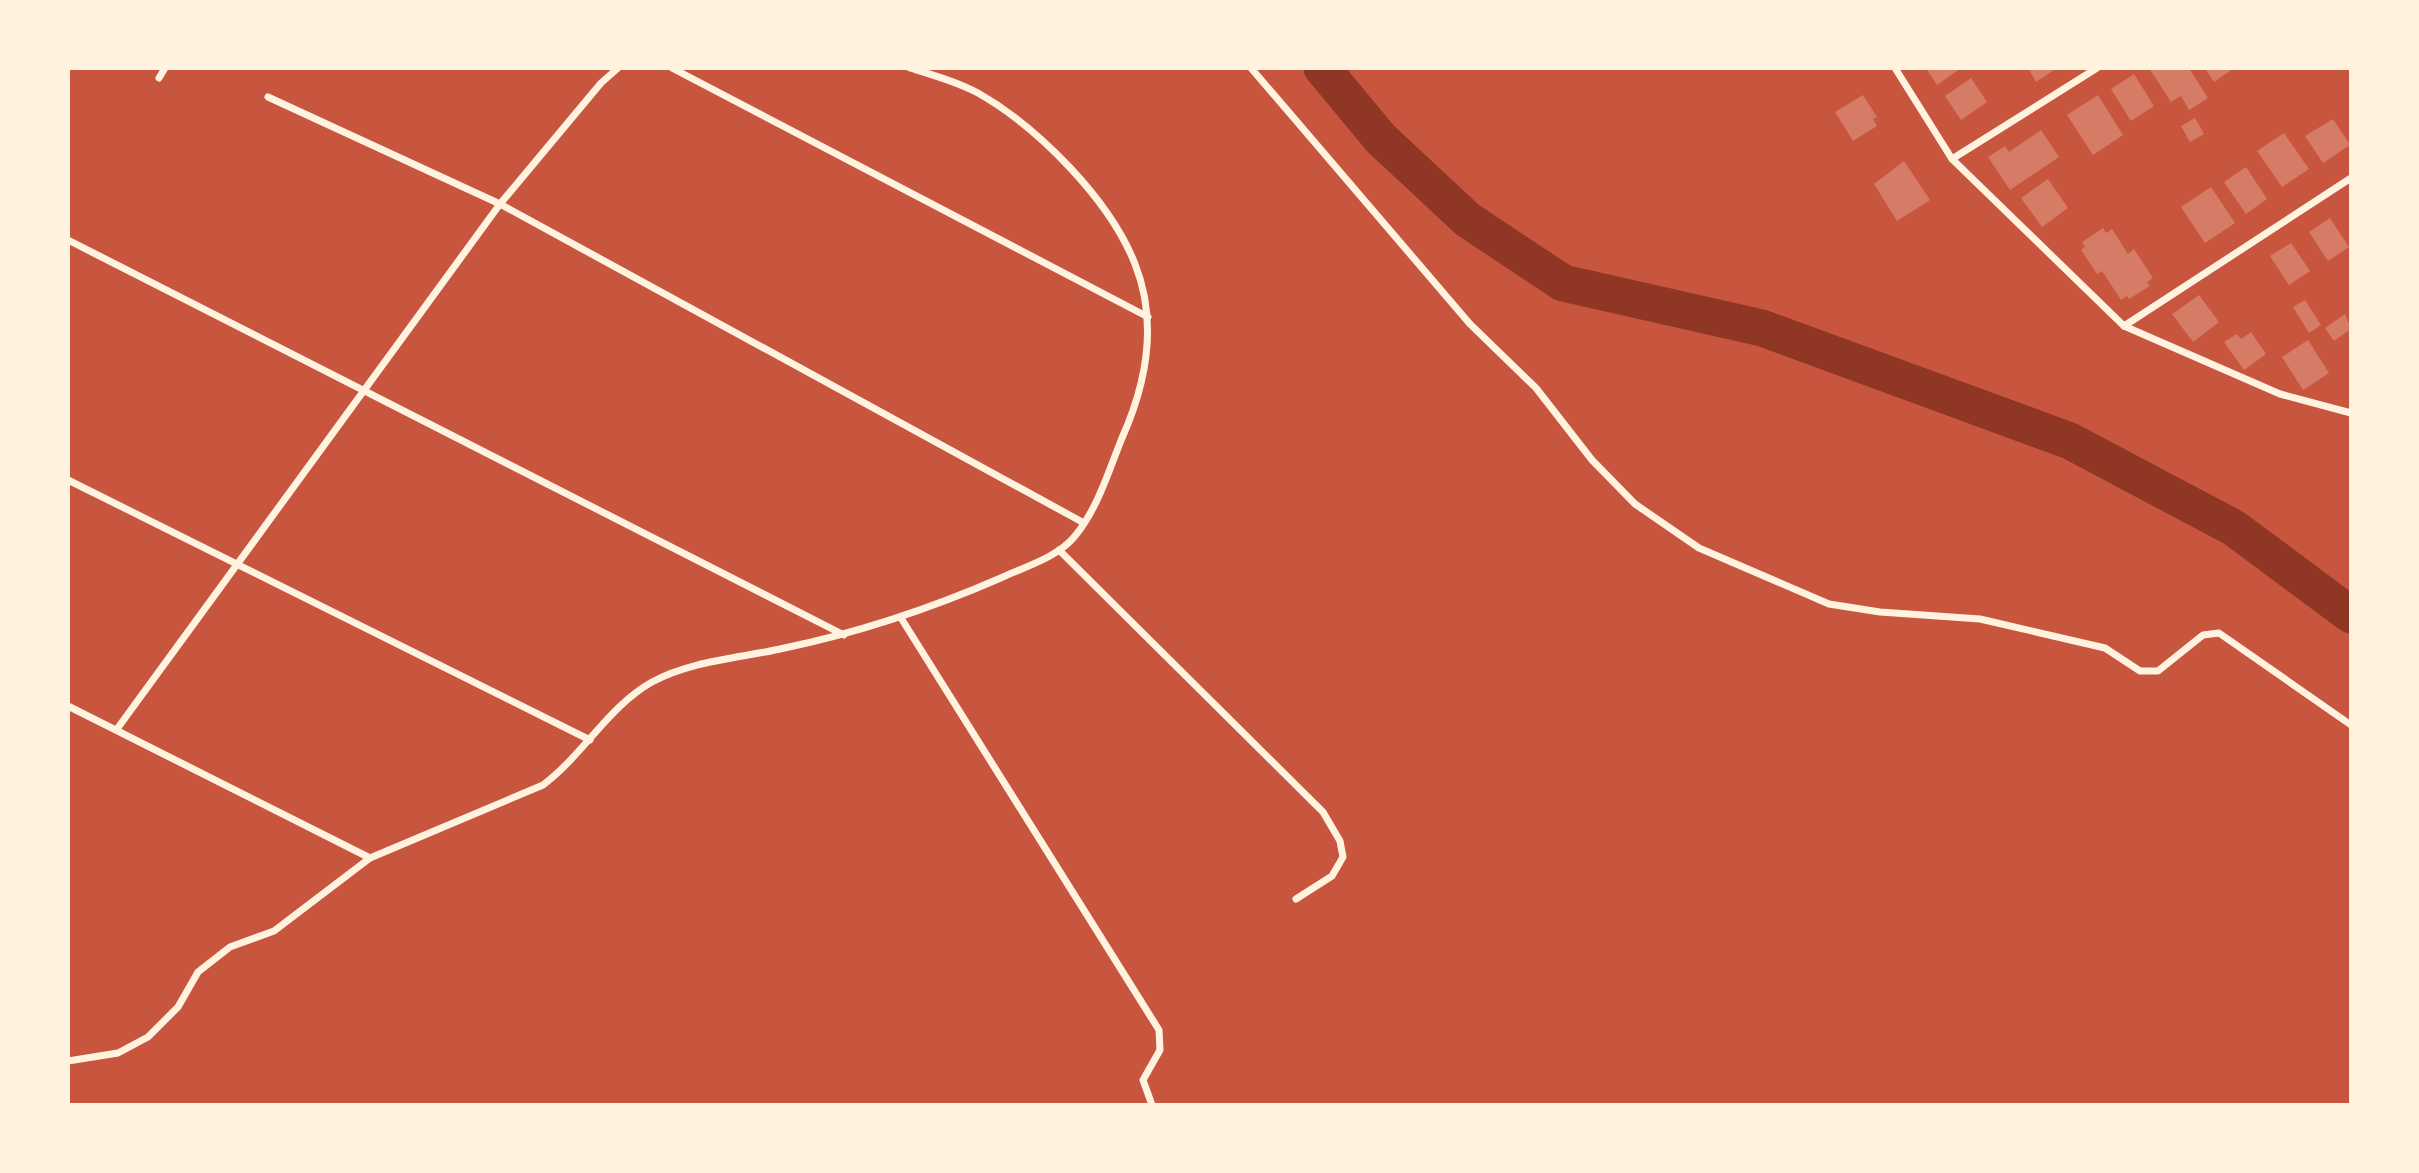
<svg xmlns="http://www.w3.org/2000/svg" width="2419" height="1173" viewBox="0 0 2419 1173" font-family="'Fira Sans',sans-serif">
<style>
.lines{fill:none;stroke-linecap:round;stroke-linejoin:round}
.river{stroke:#8f3625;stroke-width:37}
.building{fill:#d67c66}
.minor{stroke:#fff3e0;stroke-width:7}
</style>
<rect width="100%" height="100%" fill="#c8553d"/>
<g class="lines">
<!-- river -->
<polyline class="river" points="1322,68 1381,139 1468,220 1563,283 1762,328 2070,441 2234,528 2351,615"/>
</g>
<!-- building -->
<g class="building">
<polygon points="1926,68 1961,68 1937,85"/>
<polygon points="2028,68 2057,68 2036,82"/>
<polygon points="2149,68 2189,68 2208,98 2189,110 2181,96 2171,102"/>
<polygon points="2205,68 2234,68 2214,82"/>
<polygon points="2134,74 2154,106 2131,121 2111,89"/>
<polygon points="1971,78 1987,102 1961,120 1945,96"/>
<polygon points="1863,95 1877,117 1873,119 1877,126 1853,141 1835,112"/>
<polygon points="2098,95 2123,135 2093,155 2067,115"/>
<polygon points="2195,118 2204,134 2190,142 2181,126"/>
<polygon points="2333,119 2350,145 2323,163 2305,136"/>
<polygon points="2041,130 2059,157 2010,190 1988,157 2005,146 2009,152"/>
<polygon points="2284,133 2309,169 2282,187 2257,151"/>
<polygon points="1904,161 1930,200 1897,221 1874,184"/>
<polygon points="2246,167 2267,199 2246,214 2224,182"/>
<polygon points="2048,179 2068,208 2042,227 2021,198"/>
<polygon points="2211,187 2235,223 2205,243 2181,207"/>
<polygon points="2330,218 2349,247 2328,261 2309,232"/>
<polygon points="2103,228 2106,233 2112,229 2128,254 2134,249 2153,278 2147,282 2150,286 2129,299 2127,296 2121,300 2102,271 2097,274 2081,250 2085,247 2082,242"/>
<polygon points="2291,243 2310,271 2289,285 2270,256"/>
<polygon points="2199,295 2219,322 2193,342 2172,314"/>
<polygon points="2305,300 2321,325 2309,333 2293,307"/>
<polygon points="2345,314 2351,329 2334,341 2325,328"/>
<polygon points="2251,332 2266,354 2244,370 2224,342 2237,334 2241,339"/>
<polygon points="2308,340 2329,373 2303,390 2282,357"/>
</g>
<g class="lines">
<!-- minor -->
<g class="minor">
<polyline points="672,68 1148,317"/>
<polyline points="1251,68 1470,324 1536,388 1592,460 1635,504 1699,548 1829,604 1880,612 1980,619 2105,648 2140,671 2158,671 2203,635 2219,633 2351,725"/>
<polyline points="1895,68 1952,159 2124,326 2280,394 2351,413"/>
<polyline points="159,78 165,68"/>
<polyline points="268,97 500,204 1084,523"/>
<polyline points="1952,159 2097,68"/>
<polyline points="68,240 844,635"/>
<polyline points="2124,326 2351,178"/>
<polyline points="68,480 590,740"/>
<polyline points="1059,550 1323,812 1340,841 1343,857 1332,876 1296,899"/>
<polyline points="901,618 1159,1030 1160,1050 1143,1080 1152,1105"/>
<polyline points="68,706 370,858"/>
<polyline points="117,729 500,204 601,83 618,68"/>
<path d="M68,1061l50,-8 30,-16 30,-30 20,-35 32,-25 44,-16 96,-73 173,-73c40,-30 66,-79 109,-103 38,-21 87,-24 128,-33 78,-16 150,-40 223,-72 24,-11 55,-20 72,-41 23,-28 34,-66 47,-98 25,-56 36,-116 13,-174 -25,-64 -97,-137 -157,-171 -20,-11 -45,-18 -68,-25"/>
</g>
</g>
<!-- border -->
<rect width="2419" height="1173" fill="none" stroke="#fff3e0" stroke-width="140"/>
</svg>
